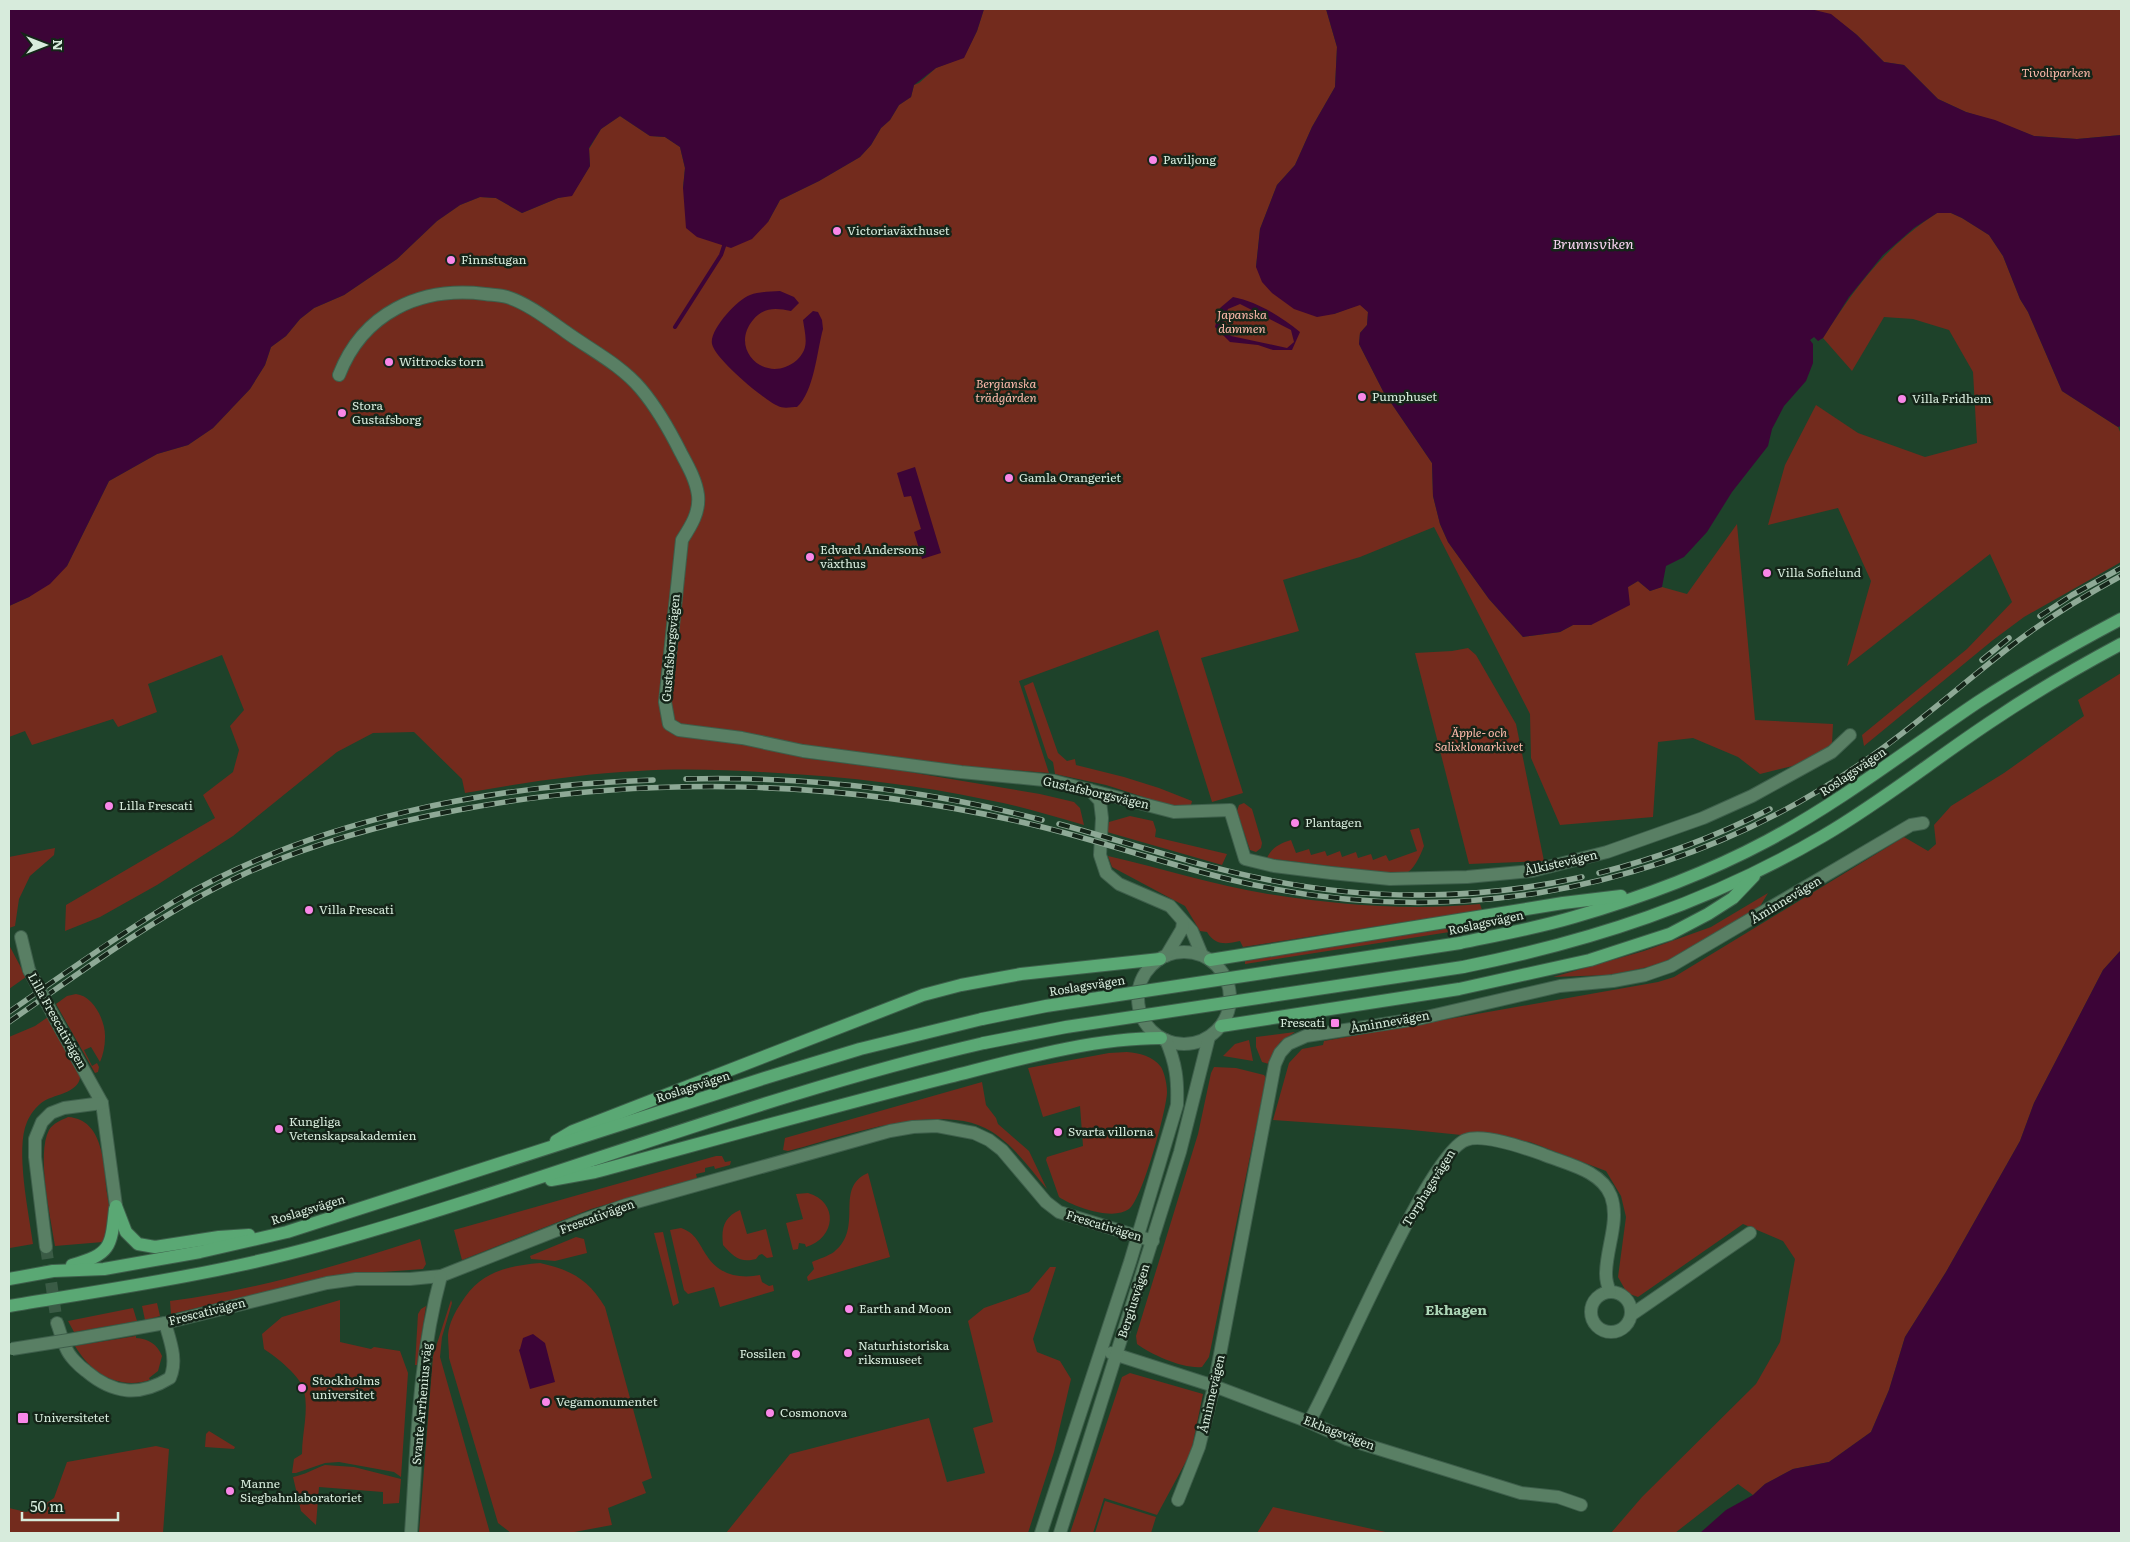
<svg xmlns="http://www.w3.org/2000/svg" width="2130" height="1542" viewBox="0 0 2130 1542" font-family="Literata,serif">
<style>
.green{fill:#732b1d}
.water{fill:#3c0437;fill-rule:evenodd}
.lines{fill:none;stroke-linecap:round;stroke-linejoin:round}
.stream{stroke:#3c0437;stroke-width:4}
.minor-tunnel{stroke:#3a5b45;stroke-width:12;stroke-dasharray:12 6;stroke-linecap:butt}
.minor-casing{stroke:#3e5f4b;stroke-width:14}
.major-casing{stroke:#3e5f4b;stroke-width:14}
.minor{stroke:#597f64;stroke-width:12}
.major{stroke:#5aa874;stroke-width:12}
.rail-casing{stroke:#8ea996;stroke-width:5.5}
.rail{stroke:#152519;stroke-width:4;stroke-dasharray:11;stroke-linecap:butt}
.minor-bridge-casing{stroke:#3e5f4b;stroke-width:14;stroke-linecap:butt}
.major-bridge-casing{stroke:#3e5f4b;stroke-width:14;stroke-linecap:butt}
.minor-bridge{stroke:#597f64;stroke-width:12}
.major-bridge{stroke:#5aa874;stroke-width:12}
.poi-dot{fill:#f987e8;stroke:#152519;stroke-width:2}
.labels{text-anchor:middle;stroke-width:5;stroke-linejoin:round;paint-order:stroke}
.park-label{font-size:12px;font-style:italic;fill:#fcb9aa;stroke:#152519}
.poi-label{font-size:12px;fill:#d7ebdc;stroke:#152519;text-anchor:start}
.street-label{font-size:12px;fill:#d7ebdc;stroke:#152519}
.water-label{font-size:14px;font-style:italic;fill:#fbd7f4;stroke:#152519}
.neighbourhood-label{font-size:14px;font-weight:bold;fill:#add6b7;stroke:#152519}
</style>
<rect width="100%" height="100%" fill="#1e422a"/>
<!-- green -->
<g class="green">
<path d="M984,9h342l11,38 -2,40 -23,40 -17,38 -18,20 -17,44 -4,38 78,47 26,-10 8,8 -1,13 -7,8 -1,11 24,47 49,72 1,33 7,28 8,18 41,57 34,38 37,-5 13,-7h18l37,-38 10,-6 12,10 12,-4 25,7 50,-70 18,196 78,4 -1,20 -31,20 -41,10 -22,-17 -45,-19 -35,4 -5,75 -93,8 -29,-67 -1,-44 -96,-187 -74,30 -77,23 16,51 -98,27 42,135 -31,9 -54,-172 -139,51 30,92 -113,-9 -119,-16 -14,10 94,12 143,24 34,8 6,6 4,17c-32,-9 -63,-19 -96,-25 -69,-15 -140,-23 -210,-27 -47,-3 -94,-5 -140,-2 -59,3 -116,12 -173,22l-3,-14 -48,-47 -41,1 -36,19 -104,84 -76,49 -57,32 -35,14 1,-26 149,-87 -12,-23 30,-23 6,-22 -9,-24 14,-16 -22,-55 -74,29 9,28 -39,15 -5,-8 -81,26 -7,-14 -16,6v-131l20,-9 38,-31 42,-85 48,-27 31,-9 25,-17 37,-39 15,-24 6,-18 15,-11 14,-17 14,-11 30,-13 53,-36 40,-38 23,-16 20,-8 16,1 26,15 36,-15 14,-3 18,-29 -1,-17 12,-20 19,-13 30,20 15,1 15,10 5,21 -2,20 85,34 12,-22 39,-19 41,-24 11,-12 10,-17 9,-8 9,-15 12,-8 3,-12 5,-2 17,-15 28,-11 13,-26z"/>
<polygon points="1810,9 2121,9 2121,135 2077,139 2034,136 1995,121 1966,112 1938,99 1904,65 1884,62 1857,35 1831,15"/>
<path d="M1937,213h14l11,5 27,17 14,21 17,43 8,13 34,79 56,36 3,7v128l-97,55 -31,23 -129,106 -2,-11 105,-86 45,-47 -22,-48 -143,112 24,-85 -33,-73 -70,17 17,-60 31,-60 42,28 67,24 52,-14 -4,-71 -24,-42 -36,-11 -29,-2 -32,54 -29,-33c32,-51 63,-92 114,-125z"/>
<polygon points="1468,648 1476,655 1516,724 1544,861 1469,864 1415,653 1452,651"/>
<polygon points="2121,673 2121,950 2103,970 2034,1103 2020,1141 1946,1272 1905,1337 1889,1390 1871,1432 1829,1462 1793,1469 1765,1484 1753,1495 1738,1484 1675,1533 1611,1533 1642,1497 1756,1384 1780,1342 1795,1259 1783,1241 1743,1224 1638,1297 1627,1293 1618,1277 1626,1217 1621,1196 1606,1171 1530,1142 1402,1129 1273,1120 1289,1063 1302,1049 1323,1045 1324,1041 1658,982 1674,977 1904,837 1928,851 1936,844 1934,825 1951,806 2004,773 2084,716 2078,700"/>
<polygon points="1033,682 1058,753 1067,761 1075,759 1076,765 1124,777 1159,788 1192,801 1191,805 1178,808 1106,785 1055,774 1053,762 1048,758 1024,686"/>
<polygon points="1244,803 1252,809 1262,843 1261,848 1256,852 1250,850 1237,811 1239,805"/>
<polygon points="1130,816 1153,821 1156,830 1155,837 1227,854 1222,865 1107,832 1109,822"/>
<path d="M1419,828l5,18c-4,10 -10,25 -21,29l-136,-17c5,-11 14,-15 24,-18l5,13 13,-4 2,6 14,-4 2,5 13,-5 2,6 14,-5 2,6 13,-4 2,6 13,-5 3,6 28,-10 -7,-21z"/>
<polygon points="55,848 54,855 30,876 19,899 15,926 9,928 9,857"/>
<path d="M1108,856c53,12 106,29 160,38 70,11 142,17 212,10l2,6 -239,37 -3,-6c-13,3 -25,5 -33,-9l-7,-1 -15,-25 -73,-39z"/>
<polygon points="1768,893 1759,908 1692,948 1658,965 1609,975 1553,977 1644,951 1711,927"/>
<polygon points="1455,927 1456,931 1245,964 1245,961"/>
<polygon points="9,945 26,977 9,989"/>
<path d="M76,994c18,2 30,28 29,44 0,8 -2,17 -5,24l-9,-15 -7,3 8,16 5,-3 2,4 -1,5 -3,1 -39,-69 11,-8z"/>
<path d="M48,1017l32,57c2,18 -24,20 -36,27 -8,5 -14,14 -17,21 -12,27 2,92 6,122l-23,4 -1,5v-216l26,-11z"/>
<polygon points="1295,1032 1280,1042 1269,1064 1262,1062 1256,1047 1256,1037"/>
<polygon points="1249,1040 1253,1061 1223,1056 1235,1044"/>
<path d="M1127,1052c12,1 26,4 34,15 4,7 6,18 6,26 -1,19 -25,107 -38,116 -16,12 -55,-2 -70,-12l-13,-37 1,-3 36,-11 -3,-40 -37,11 -15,-49 81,-15z"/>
<path d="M1214,1067l22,1 28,7 2,3 -57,279 -7,10c-19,2 -50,-12 -65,-23l-1,-8 62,-202 13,-61z"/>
<path d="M982,1082l4,23 10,13 2,6 31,27 18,38c-15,-18 -30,-39 -49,-53 -49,-40 -155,1 -210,15l-5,-1 2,-12z"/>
<path d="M68,1117c36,2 36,49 39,76 1,9 5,22 3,31 -2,6 -5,12 -7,18l-48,4c-4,-27 -19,-92 -6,-116 4,-7 13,-10 19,-13z"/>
<polygon points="716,1156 722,1156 725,1162 731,1161 730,1165 715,1169 714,1166 705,1168 705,1172 696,1174 697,1178 591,1209 462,1260 454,1230"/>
<path d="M868,1173l22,84 -82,24 -1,-4 7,-8 -2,-7c7,-3 16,-6 22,-10 31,-25 -1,-64 34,-79z"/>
<path d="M808,1193c31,9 28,45 -2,54l-1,-3 -6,-1 -1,6 -5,1 -7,-27 17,-4 -7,-25z"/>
<path d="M740,1210l7,24 19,-5 7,28 -6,1 -5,-4 -3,1 -3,4c-16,4 -22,-2 -33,-14 -2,-17 1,-28 17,-35z"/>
<path d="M681,1228c15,5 18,16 26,28 12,19 33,23 53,19l2,7 7,4 4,-1 1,6 -54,16 -6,-20 -26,7 -4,-4 -14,-60z"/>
<polygon points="663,1232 679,1303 673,1306 654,1233"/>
<polygon points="576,1237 584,1239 587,1253 555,1261 531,1259 530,1256"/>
<path d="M420,1239l6,25 -3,5 -67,5 -32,4 -153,36 -1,-13c86,-11 168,-35 250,-62z"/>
<path d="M540,1263c31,7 48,16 65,44l47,171 -10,4 4,11 -38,15 4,17 -43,8h-58l-13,-10 -49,-165c0,-8 -1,-16 -1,-23 1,-12 7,-23 13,-32 19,-31 45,-37 79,-40z"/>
<polygon points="1050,1267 1056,1267 1033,1339 1037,1352 1060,1361 1071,1379 1054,1452 1028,1533 726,1533 790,1454 929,1418 947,1482 985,1473 973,1428 993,1422 968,1321 984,1308 1029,1292"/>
<path d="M340,1300v42l31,7 3,-2 26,4 8,22 -7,104 -7,-5 -55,-10 -14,1 -29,10h-4l2,-14 8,-5c0,-21 7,-43 2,-63 -3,-15 -28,-34 -40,-42l-2,-15 20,-17z"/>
<polygon points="451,1300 452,1303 442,1337 440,1357 490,1533 419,1533 433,1356"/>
<polygon points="157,1303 160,1316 145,1320 142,1306"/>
<polygon points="426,1306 417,1365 415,1365 418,1314 421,1309"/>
<polygon points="133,1308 137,1321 74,1332 68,1321"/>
<path d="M136,1336v2c13,1 21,6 26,18l-4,15 -9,7 1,2c-32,10 -59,-7 -75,-34z"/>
<polygon points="1130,1373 1203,1394 1191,1452 1157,1515 1104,1498 1093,1533 1070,1533 1122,1377"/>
<polygon points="209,1431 235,1447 234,1449 205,1447 206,1434"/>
<polygon points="156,1446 169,1449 163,1533 9,1533 9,1508 26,1512 39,1508 54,1498 67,1462"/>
<path d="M325,1465l29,2 47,12 -2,24 -16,1v-12l-64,-5 -3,38 -15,-14 -8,-34c11,-2 21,-8 32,-12z"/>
<polygon points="1105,1501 1156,1517 1151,1533 1095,1533"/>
<polygon points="1273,1507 1390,1533 1257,1533"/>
</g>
<!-- water -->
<g class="water">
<polygon points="9,9 984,9 977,31 964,58 936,68 914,85 911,97 899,105 890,120 881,128 871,145 860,157 819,181 780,200 768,222 752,239 731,248 697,237 686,228 683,188 685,168 680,147 665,137 650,136 620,116 601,129 589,148 590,166 572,196 558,198 522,213 496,198 480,197 460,205 437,221 397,259 344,295 314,308 300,319 286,336 271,347 265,365 250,389 213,428 188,445 157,454 109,481 67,566 50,584 29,597 9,606"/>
<polygon points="1326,9 1810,9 1831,14 1857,35 1884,62 1904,65 1938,99 1966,112 1995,120 2034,136 2077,139 2121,135 2121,426 2118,427 2062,391 2028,312 2020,299 2003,256 1989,235 1962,218 1951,213 1937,213 1914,228 1883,255 1849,297 1823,338 1818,341 1814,337 1810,340 1813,344 1813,363 1806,381 1784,406 1772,429 1768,446 1732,492 1707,532 1684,557 1666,566 1662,587 1650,591 1638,581 1628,587 1630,605 1591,625 1573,625 1560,632 1523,637 1489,599 1448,542 1440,524 1433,496 1432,463 1383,391 1359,344 1360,333 1367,325 1368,312 1360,305 1334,314 1317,317 1294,309 1272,293 1262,282 1256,267 1260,229 1277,185 1295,165 1312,127 1335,87 1337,47"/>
<path d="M780,291l14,6 5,6 -8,8c-15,-3 -28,-4 -38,9 -25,30 14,66 44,40 3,-3 7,-8 8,-13 2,-8 -1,-19 -2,-27l10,-9 5,1 4,8 1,9c-6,22 -9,63 -26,78 -5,0 -14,2 -19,-1 -14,-6 -63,-47 -66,-62 -3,-14 26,-45 38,-49 10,-4 20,-3 30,-4z"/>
<path d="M1233,297c25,5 47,19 67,35l-8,18h-19l-15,-5 -28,-3 -15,-15 5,-19zM1240,304l51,26 3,12 -7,6 -56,-12 -10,-10 7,-17z"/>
<polygon points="915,467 941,553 922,559 914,532 921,529 911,496 904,497 897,473"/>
<polygon points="2121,950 2121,1533 1700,1533 1726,1510 1753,1495 1765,1484 1793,1469 1829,1462 1871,1432 1889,1390 1905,1337 1946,1272 2020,1141 2034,1103 2103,970"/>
<polygon points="533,1334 545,1343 555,1382 530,1389 519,1350 520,1349 523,1338"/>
</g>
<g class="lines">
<!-- stream -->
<polyline class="stream" points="675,327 721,255 724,246"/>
<!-- minor-tunnel -->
<polyline class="minor-tunnel" points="46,1247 57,1323"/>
<defs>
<g id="minor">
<path d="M339,375c24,-62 81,-89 146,-81 7,1 15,1 22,3 20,6 42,23 59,35 25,18 55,33 75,57 16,19 29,42 40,64 7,13 15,27 17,42 2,17 -7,31 -16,45l-17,162 4,22 10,6 63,8 61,13 158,21 93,9 120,31 56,-2 15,49 29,7 57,7 59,6 77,-2 65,-6 75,-19 96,-34 49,-22 80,-44 18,-17"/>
<polyline points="1090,790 1100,801 1102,818 1100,855 1106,873 1119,884 1170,906 1192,931 1202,955"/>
<polyline points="21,937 29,970"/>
<circle cx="1184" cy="998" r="46"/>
<polyline points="1166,956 1182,929 1183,922"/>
<polyline points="57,1022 102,1103 116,1206"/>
<polyline points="46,1247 35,1157 35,1139 42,1122 51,1113 64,1108 102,1103"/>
<circle cx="1611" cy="1312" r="20"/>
<polyline points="1631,1315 1750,1233"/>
<path d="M57,1323c3,8 5,17 9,25 3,8 13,18 20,23 27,23 53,26 84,7 8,-18 0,-37 -5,-55"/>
<polyline points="75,1339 165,1323 327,1283 356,1279 410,1279 441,1276 583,1220 626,1205 890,1131 913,1127 937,1126 974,1133 989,1140 1002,1150 1046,1202 1059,1212 1153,1241"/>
<polyline points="1111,1353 1214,1386 1309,1422 1347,1439 1521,1493 1558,1497 1581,1505"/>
<path d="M1309,1422c27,-46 120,-270 157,-282 17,-7 59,8 76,14 24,10 59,16 69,42 9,25 -5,52 -5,78 0,6 2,13 4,18"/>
<polyline points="1178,1500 1199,1447 1214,1386 1275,1064 1280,1053 1288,1044 1306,1036 1422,1018 1560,986 1613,981 1645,975 1671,966 1911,825 1923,823"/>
<path d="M411,1533c6,-86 7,-173 30,-257"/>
<path d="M1041,1533l89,-271 47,-157c1,-26 -1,-41 -11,-65"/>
<polyline points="1060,1533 1180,1152 1209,1037"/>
</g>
<g id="major">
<path d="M1460,943c38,-8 77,-15 114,-26 66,-19 133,-44 193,-76 75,-40 141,-92 211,-139 46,-30 94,-57 143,-83"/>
<polyline points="1210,960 1563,903 1621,896"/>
<path d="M1463,967c129,-26 246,-64 360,-131 60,-35 114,-79 172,-117 40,-27 83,-52 126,-75"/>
<polyline points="1221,1026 1459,989 1590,960 1670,934 1708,914 1733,898 1754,876"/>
<polyline points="556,1141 573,1131 923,995 961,985 1021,974 1160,959"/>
<path d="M551,1180l44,-8c118,-32 236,-65 354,-95 67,-17 143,-39 212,-39"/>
<polyline points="116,1206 126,1232 138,1244 155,1247 219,1237 249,1235"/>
<path d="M72,1265c39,-11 39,-18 43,-56"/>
<polyline points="9,1279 53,1271 104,1269 200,1252 287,1232 765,1078 860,1049 982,1019"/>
<path d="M9,1306c103,-17 208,-32 309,-60 224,-62 440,-151 666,-203"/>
</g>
</defs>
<!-- minor casing -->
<use href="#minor" class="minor-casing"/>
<!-- major casing -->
<use href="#major" class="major-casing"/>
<!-- minor -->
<use href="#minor" class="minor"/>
<!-- major -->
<use href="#major" class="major"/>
<defs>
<g id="rail">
<polyline points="2040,616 2072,595 2121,568"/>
<polyline points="1982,660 2009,638"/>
<path d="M686,779c119,-3 241,11 356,41"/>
<path d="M1059,824c70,19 139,42 210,56 102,21 211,20 313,-3"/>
<path d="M1599,873c59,-15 116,-36 171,-64"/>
<path d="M9,1012c55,-38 109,-77 166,-111 141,-82 317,-116 478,-121"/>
<path d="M9,1022c75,-52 148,-107 231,-146 69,-32 143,-52 218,-66 191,-36 387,-30 576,15 67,16 131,39 198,55 100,24 204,29 306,13 116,-19 227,-63 325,-131 53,-36 101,-80 152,-119 34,-26 69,-47 106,-67"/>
</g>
</defs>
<!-- rail casing -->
<use href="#rail" class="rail-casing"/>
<!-- rail -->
<use href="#rail" class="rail"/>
<defs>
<g id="minor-bridge">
<polyline points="29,970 57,1022"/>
<polyline points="12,1349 75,1339"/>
</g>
<g id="major-bridge">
<polyline points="982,1019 1046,1006 1460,943"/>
<polyline points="984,1043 1066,1027 1463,967"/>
</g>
</defs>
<!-- minor-bridge casing -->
<use href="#minor-bridge" class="minor-bridge-casing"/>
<!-- major-bridge casing -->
<use href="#major-bridge" class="major-bridge-casing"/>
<!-- minor-bridge -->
<use href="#minor-bridge" class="minor-bridge"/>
<!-- major-bridge -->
<use href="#major-bridge" class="major-bridge"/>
</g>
<!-- markers -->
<g class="poi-dot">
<circle cx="1153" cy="160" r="5"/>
<circle cx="837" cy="231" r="5"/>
<circle cx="451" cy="260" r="5"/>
<circle cx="389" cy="362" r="5"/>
<circle cx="1362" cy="397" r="5"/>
<circle cx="1902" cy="399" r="5"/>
<circle cx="342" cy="413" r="5"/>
<circle cx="1009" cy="478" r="5"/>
<circle cx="810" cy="557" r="5"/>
<circle cx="1767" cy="573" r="5"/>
<circle cx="109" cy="806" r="5"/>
<circle cx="1295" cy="823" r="5"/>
<circle cx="309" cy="910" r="5"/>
<rect x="1330" y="1018" width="10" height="10" rx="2.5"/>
<circle cx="279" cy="1129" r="5"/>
<circle cx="1058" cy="1132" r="5"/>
<circle cx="849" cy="1309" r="5"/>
<circle cx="848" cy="1353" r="5"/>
<circle cx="796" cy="1354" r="5"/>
<circle cx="302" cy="1388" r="5"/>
<circle cx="546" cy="1402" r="5"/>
<circle cx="770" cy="1413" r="5"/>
<rect x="17" y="1412" width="12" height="12" rx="2.5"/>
<circle cx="230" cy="1491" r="5"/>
</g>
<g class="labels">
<!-- park labels -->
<g class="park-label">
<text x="2056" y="77">Tivoliparken</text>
<text x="1242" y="319">Japanska<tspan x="1242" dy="14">dammen</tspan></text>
<text x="1006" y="388">Bergianska<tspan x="1006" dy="14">trädgården</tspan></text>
<text x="1479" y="737">Äpple- och<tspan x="1479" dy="14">Salixklonarkivet</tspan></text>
</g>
<!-- poi labels -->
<g class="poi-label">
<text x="1163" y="164">Paviljong</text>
<text x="847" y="235">Victoriaväxthuset</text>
<text x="461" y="264">Finnstugan</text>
<text x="399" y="366">Wittrocks torn</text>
<text x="1372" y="401">Pumphuset</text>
<text x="1912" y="403">Villa Fridhem</text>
<text x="352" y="410">Stora<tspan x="352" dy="14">Gustafsborg</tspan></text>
<text x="1019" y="482">Gamla Orangeriet</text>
<text x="820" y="554">Edvard Andersons<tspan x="820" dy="14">växthus</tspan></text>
<text x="1777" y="577">Villa Sofielund</text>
<text x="119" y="810">Lilla Frescati</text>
<text x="1305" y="827">Plantagen</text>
<text x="319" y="914">Villa Frescati</text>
<text x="1325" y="1027" text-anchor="end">Frescati</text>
<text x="289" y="1126">Kungliga<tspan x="289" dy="14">Vetenskapsakademien</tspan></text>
<text x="1068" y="1136">Svarta villorna</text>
<text x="859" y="1313">Earth and Moon</text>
<text x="858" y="1350">Naturhistoriska<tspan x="858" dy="14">riksmuseet</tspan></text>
<text x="786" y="1358" text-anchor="end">Fossilen</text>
<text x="312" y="1385">Stockholms<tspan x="312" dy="14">universitet</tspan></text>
<text x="556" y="1406">Vegamonumentet</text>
<text x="780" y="1417">Cosmonova</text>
<text x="34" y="1422">Universitetet</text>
<text x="240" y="1488">Manne<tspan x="240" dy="14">Siegbahnlaboratoriet</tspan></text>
</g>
<!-- street labels -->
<g class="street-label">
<text transform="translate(671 648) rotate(-85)" y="4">Gustafsborgsvägen</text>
<text transform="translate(1853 772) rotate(-34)" y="4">Roslagsvägen</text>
<text transform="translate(1096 793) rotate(13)" y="4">Gustafsborgsvägen</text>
<text transform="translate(1561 863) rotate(-13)" y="4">Ålkistevägen</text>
<text transform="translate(1786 900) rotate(-31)" y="4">Åminnevägen</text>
<text transform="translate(1486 923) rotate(-12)" y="4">Roslagsvägen</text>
<text transform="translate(1087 986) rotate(-9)" y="4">Roslagsvägen</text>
<text transform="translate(57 1021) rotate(61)" y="4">Lilla Frescativägen</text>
<text transform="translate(1390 1022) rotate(-10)" y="4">Åminnevägen</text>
<text transform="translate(693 1087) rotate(-18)" y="4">Roslagsvägen</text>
<text transform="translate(1429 1188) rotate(-58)" y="4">Torphagsvägen</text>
<text transform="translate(308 1210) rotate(-17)" y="4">Roslagsvägen</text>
<text transform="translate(597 1217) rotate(-20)" y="4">Frescativägen</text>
<text transform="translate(1104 1226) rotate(17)" y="4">Frescativägen</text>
<text transform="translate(1134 1301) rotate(-72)" y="4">Bergiusvägen</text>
<text transform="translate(207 1312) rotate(-14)" y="4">Frescativägen</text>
<text transform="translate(1212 1394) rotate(-77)" y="4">Åminnevägen</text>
<text transform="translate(422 1404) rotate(-85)" y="4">Svante Arrhenius väg</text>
<text transform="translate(1339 1433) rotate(21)" y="4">Ekhagsvägen</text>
</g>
<!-- water labels -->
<g class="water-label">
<text x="1593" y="249">Brunnsviken</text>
</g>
<!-- neighbourhood labels -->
<g class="neighbourhood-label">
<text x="1456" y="1315">Ekhagen</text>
</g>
</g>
<!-- border -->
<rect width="2130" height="1542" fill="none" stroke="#d7ebdc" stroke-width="20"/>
<!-- north arrow -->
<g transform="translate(45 45) rotate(90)" stroke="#152519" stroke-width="4" paint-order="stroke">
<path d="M0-4L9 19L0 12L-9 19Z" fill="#d7ebdc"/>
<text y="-8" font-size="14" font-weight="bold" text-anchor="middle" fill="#d7ebdc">N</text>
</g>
<!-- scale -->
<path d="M22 1512v8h96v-8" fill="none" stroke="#d7ebdc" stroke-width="2.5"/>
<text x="30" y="1512" font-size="15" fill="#d7ebdc" stroke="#152519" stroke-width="4" paint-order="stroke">50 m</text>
</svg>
